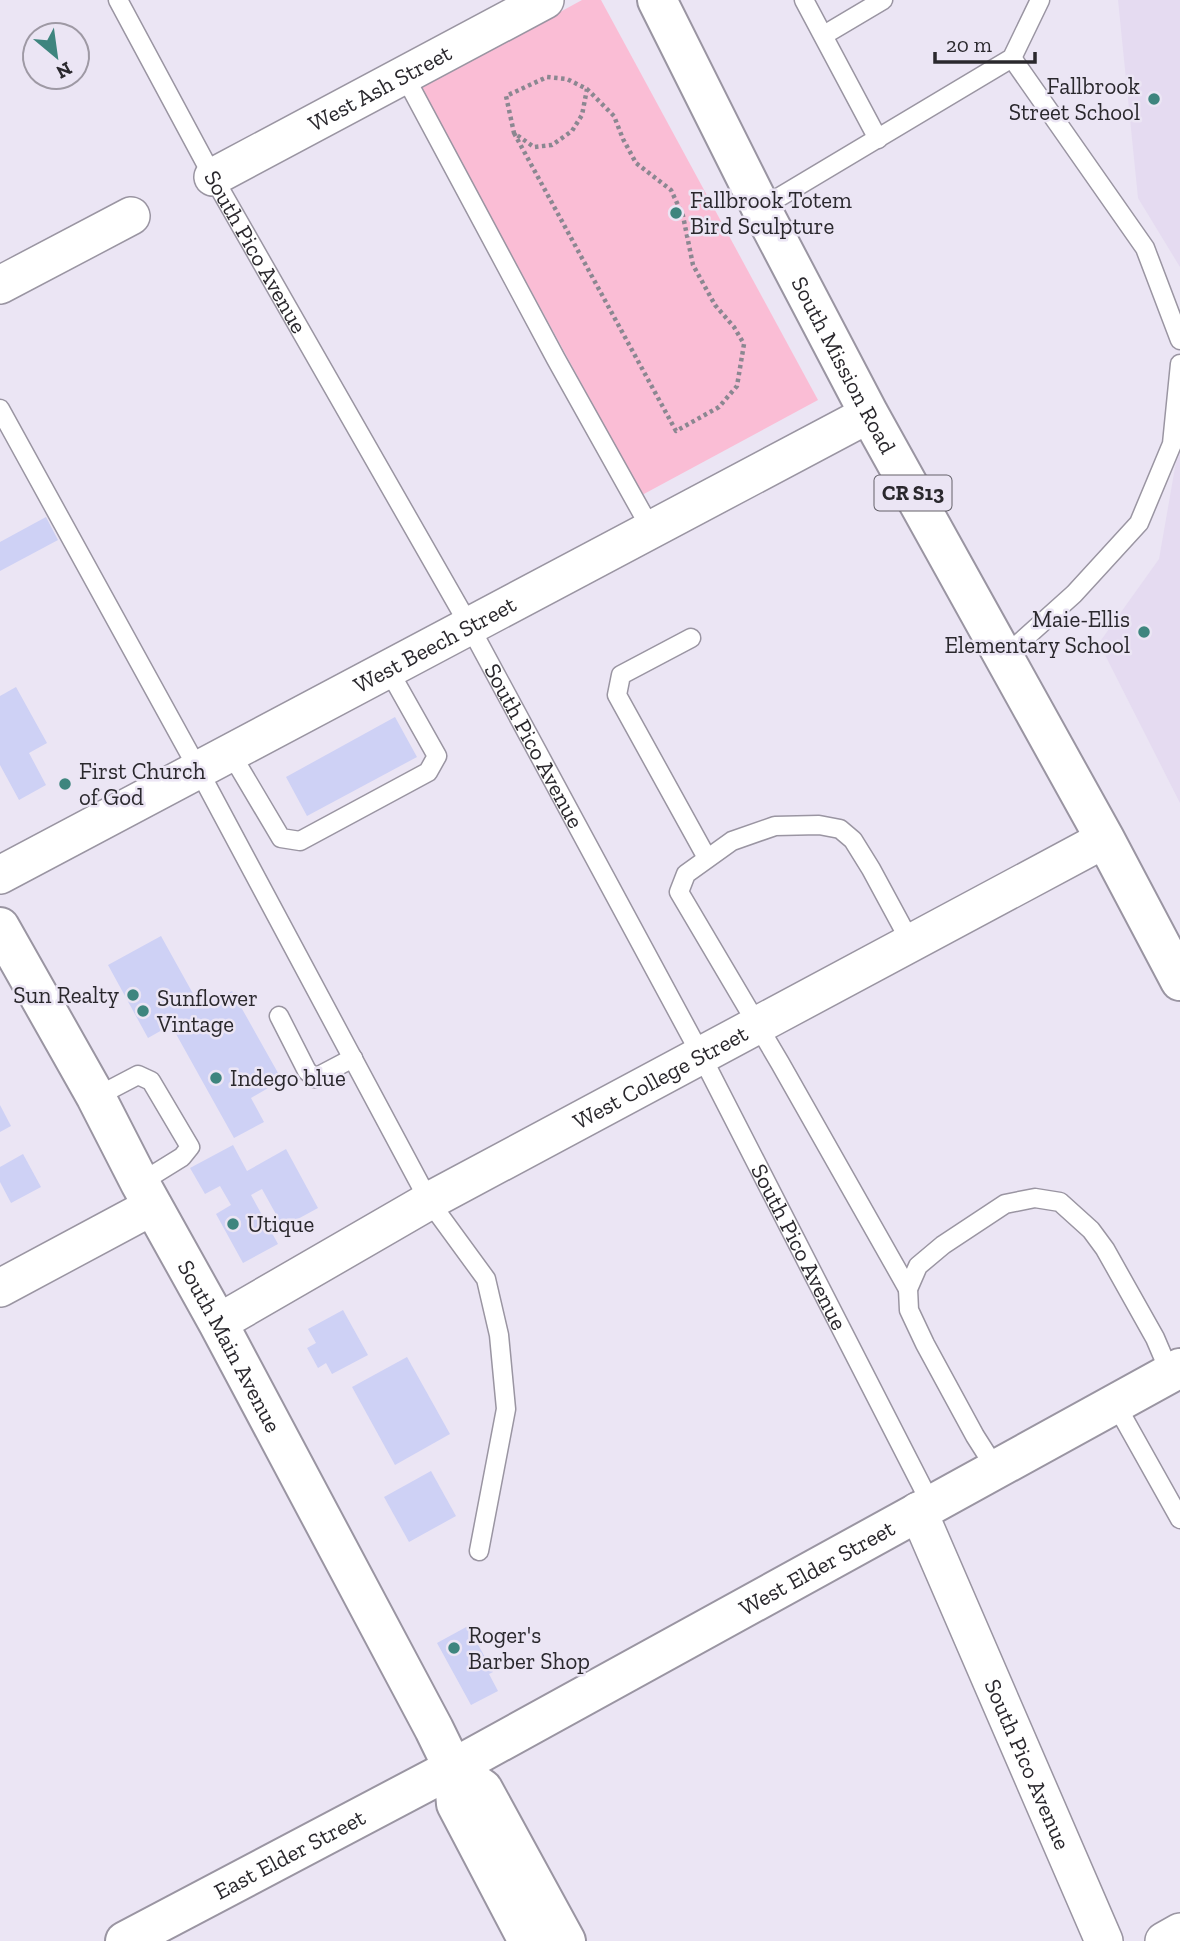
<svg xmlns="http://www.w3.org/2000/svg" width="1180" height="1941" viewBox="0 0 1180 1941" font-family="'Zilla Slab',serif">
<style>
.built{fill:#e5dbf1}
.green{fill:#fabdd5}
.building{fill:#ced1f5}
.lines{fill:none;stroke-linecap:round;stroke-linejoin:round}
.service-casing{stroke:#9a95a2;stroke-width:21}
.minor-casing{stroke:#9a95a2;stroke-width:40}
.tertiary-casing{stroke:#9a95a2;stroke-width:42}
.secondary-casing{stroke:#9a95a2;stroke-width:42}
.primary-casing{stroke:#9a95a2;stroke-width:42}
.path{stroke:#8b8791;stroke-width:4.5;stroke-dasharray:3.5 3.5;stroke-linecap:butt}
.service{stroke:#fff;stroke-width:18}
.minor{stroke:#fff;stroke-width:37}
.tertiary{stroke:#fff;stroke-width:38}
.secondary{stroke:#fff;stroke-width:38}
.primary{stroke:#fff;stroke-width:38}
.poi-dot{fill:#3e857e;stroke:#ebe5f4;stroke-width:2.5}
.labels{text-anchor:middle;stroke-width:5;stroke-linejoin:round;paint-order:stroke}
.shield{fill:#ebe5f4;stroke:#646169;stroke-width:2}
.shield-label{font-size:21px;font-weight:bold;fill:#2a282d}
.poi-label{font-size:23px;fill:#2a282d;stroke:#ebe5f4;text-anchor:start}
.street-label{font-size:23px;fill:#2a282d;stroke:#ebe5f4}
</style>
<rect width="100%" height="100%" fill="#ebe5f4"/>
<!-- built -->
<g class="built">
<polygon points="1118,0 1180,0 1180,267 1138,198"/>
<polygon points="1180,439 1180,803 1099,643 1159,559"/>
</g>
<!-- green -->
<polygon class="green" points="582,0 601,0 818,400 642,495 421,88"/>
<!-- building -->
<g class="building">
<polygon points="46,517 58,540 0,571 0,542"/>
<polygon points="16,687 47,743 29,753 46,785 19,800 0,765 0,696"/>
<polygon points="395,717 417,757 307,816 286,777"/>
<polygon points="161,936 201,1008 232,991 282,1080 251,1098 264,1122 234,1138 171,1025 148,1038 108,965"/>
<polygon points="0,1105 11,1126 0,1132"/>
<polygon points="233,1145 247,1171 286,1149 318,1208 283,1227 262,1189 251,1195 278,1244 243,1263 216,1214 231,1205 220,1186 205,1194 190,1168"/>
<polygon points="23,1154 41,1187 11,1203 0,1182 0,1167"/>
<polygon points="343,1310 368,1355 332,1374 326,1363 318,1368 307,1348 316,1343 308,1329"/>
<polygon points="407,1357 450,1434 395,1465 352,1387"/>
<polygon points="431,1471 456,1516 409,1542 384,1497"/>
<polygon points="468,1626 493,1672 489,1674 498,1691 471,1705 437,1643"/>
</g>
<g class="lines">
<defs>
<g id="service">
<path id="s1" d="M118,0l95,177 256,448 232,430 230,449"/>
<polyline points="804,0 878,139"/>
<polyline points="824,35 883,0"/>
<polyline points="1012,58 1145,248 1180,340"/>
<polyline points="404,75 556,359 651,529"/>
<polyline points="761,208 1012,58 1040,0"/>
<polyline points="0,409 198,769 429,1201 486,1279 499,1335 506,1409 479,1551"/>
<polyline points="691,638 621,675 617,695 707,858"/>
<polyline points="1004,657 1074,594 1139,523 1172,444 1180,364"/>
<polyline points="230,752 281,838 300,841 428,772 437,756 388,669"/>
<polyline points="279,1016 307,1071 315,1078 353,1058"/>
<polyline points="96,1097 138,1075 151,1081 190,1147 182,1157 140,1183"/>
<polyline points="908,1289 780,1063 679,892 686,874 732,841 775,826 819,825 840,829 853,840 871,869 911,943"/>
<polyline points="1115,1403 1180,1519"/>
<polyline points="996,1469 975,1436 925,1344 909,1310 908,1289 918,1266 943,1245 1005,1204 1035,1198 1060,1202 1091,1230 1105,1249 1155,1338 1170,1373"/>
</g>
<g id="minor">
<path id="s2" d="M213,177l332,-177"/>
<polyline points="0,285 131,216"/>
<path id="s3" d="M0,875l869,-461"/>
<polyline points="0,1288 153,1206"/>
<path id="s4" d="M218,1323l211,-122 676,-362"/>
<path id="s5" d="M918,1511l186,430"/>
<polyline points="1164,1941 1180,1932"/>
</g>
<g id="tertiary">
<path id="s6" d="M125,1941l328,-173 727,-400"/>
</g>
<g id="secondary">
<path id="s7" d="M0,927l96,170 44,86 78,140 216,406 19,39 3,36 72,137"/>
<polyline points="453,1768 483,1789 566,1941"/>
</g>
<g id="primary">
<path id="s8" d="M657,0l104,208 108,206 236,425 75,142"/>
</g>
</defs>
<!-- service casing -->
<use href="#service" class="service-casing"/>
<!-- minor casing -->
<use href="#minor" class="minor-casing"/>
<!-- tertiary casing -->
<use href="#tertiary" class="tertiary-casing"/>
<!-- secondary casing -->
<use href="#secondary" class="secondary-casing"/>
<!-- primary casing -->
<use href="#primary" class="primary-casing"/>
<!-- path -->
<polyline class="path" points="514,133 676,431 719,407 737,386 744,344 734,327 715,305 693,265 683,216 671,190 636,163 623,139 614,116 587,89 567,79 547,77 506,96 514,133 534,147 552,145 572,131 582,115 587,89"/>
<!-- service -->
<use href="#service" class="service"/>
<!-- minor -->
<use href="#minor" class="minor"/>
<!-- tertiary -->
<use href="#tertiary" class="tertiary"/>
<!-- secondary -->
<use href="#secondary" class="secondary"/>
<!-- primary -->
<use href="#primary" class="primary"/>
</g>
<!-- markers -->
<g class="poi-dot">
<circle cx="1154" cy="99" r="7"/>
<circle cx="676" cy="213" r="7"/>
<circle cx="1144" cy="632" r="7"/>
<circle cx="65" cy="784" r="7"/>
<circle cx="133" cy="995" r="7"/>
<circle cx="143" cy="1011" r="7"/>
<circle cx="216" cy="1078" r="7"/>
<circle cx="233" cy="1224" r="7"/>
<circle cx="454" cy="1648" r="7"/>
</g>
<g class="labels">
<!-- shield labels -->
<rect class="shield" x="874.5" y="475.5" width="77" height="35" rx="5"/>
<g class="shield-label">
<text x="913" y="500">CR S13</text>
</g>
<!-- poi labels -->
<g class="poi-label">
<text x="1140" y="94" text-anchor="end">Fallbrook<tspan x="1140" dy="26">Street School</tspan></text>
<text x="690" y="208">Fallbrook Totem<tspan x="690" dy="26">Bird Sculpture</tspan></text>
<text x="1130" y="627" text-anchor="end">Maie-Ellis<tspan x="1130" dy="26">Elementary School</tspan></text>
<text x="79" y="779">First Church<tspan x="79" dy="26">of God</tspan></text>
<text x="119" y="1003" text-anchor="end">Sun Realty</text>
<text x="157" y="1006">Sunflower<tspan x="157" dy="26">Vintage</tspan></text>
<text x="230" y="1086">Indego blue</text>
<text x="247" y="1232">Utique</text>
<text x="468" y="1643">Roger's<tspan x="468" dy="26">Barber Shop</tspan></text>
</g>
<!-- street labels -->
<g class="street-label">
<text dy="8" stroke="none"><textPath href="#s2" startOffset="189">West Ash Street</textPath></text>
<text dy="8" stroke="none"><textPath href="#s1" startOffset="287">South Pico Avenue</textPath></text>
<text dy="8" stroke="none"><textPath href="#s8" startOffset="410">South Mission Road</textPath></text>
<text dy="8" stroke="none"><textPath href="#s3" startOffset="492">West Beech Street</textPath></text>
<text dy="8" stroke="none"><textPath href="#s1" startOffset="854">South Pico Avenue</textPath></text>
<text dy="8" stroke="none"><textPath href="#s4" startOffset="506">West College Street</textPath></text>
<text dy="8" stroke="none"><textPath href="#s1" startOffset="1421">South Pico Avenue</textPath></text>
<text dy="8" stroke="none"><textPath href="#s7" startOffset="478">South Main Avenue</textPath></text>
<text dy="8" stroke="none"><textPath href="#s6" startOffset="786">West Elder Street</textPath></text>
<text dy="8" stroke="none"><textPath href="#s5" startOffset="276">South Pico Avenue</textPath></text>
<text dy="8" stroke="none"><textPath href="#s6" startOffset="186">East Elder Street</textPath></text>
</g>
</g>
<!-- north arrow -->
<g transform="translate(56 56) rotate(151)"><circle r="33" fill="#ebe5f4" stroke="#9e99a4" stroke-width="2"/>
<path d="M0-5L12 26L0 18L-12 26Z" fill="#3e857e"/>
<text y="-10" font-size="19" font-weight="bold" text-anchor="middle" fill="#2a282d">N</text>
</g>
<!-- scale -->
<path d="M935 52v10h100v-10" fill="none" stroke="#2a282d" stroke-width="3.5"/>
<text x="946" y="52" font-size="21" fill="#2a282d" stroke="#ebe5f4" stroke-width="5" paint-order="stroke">20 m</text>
</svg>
